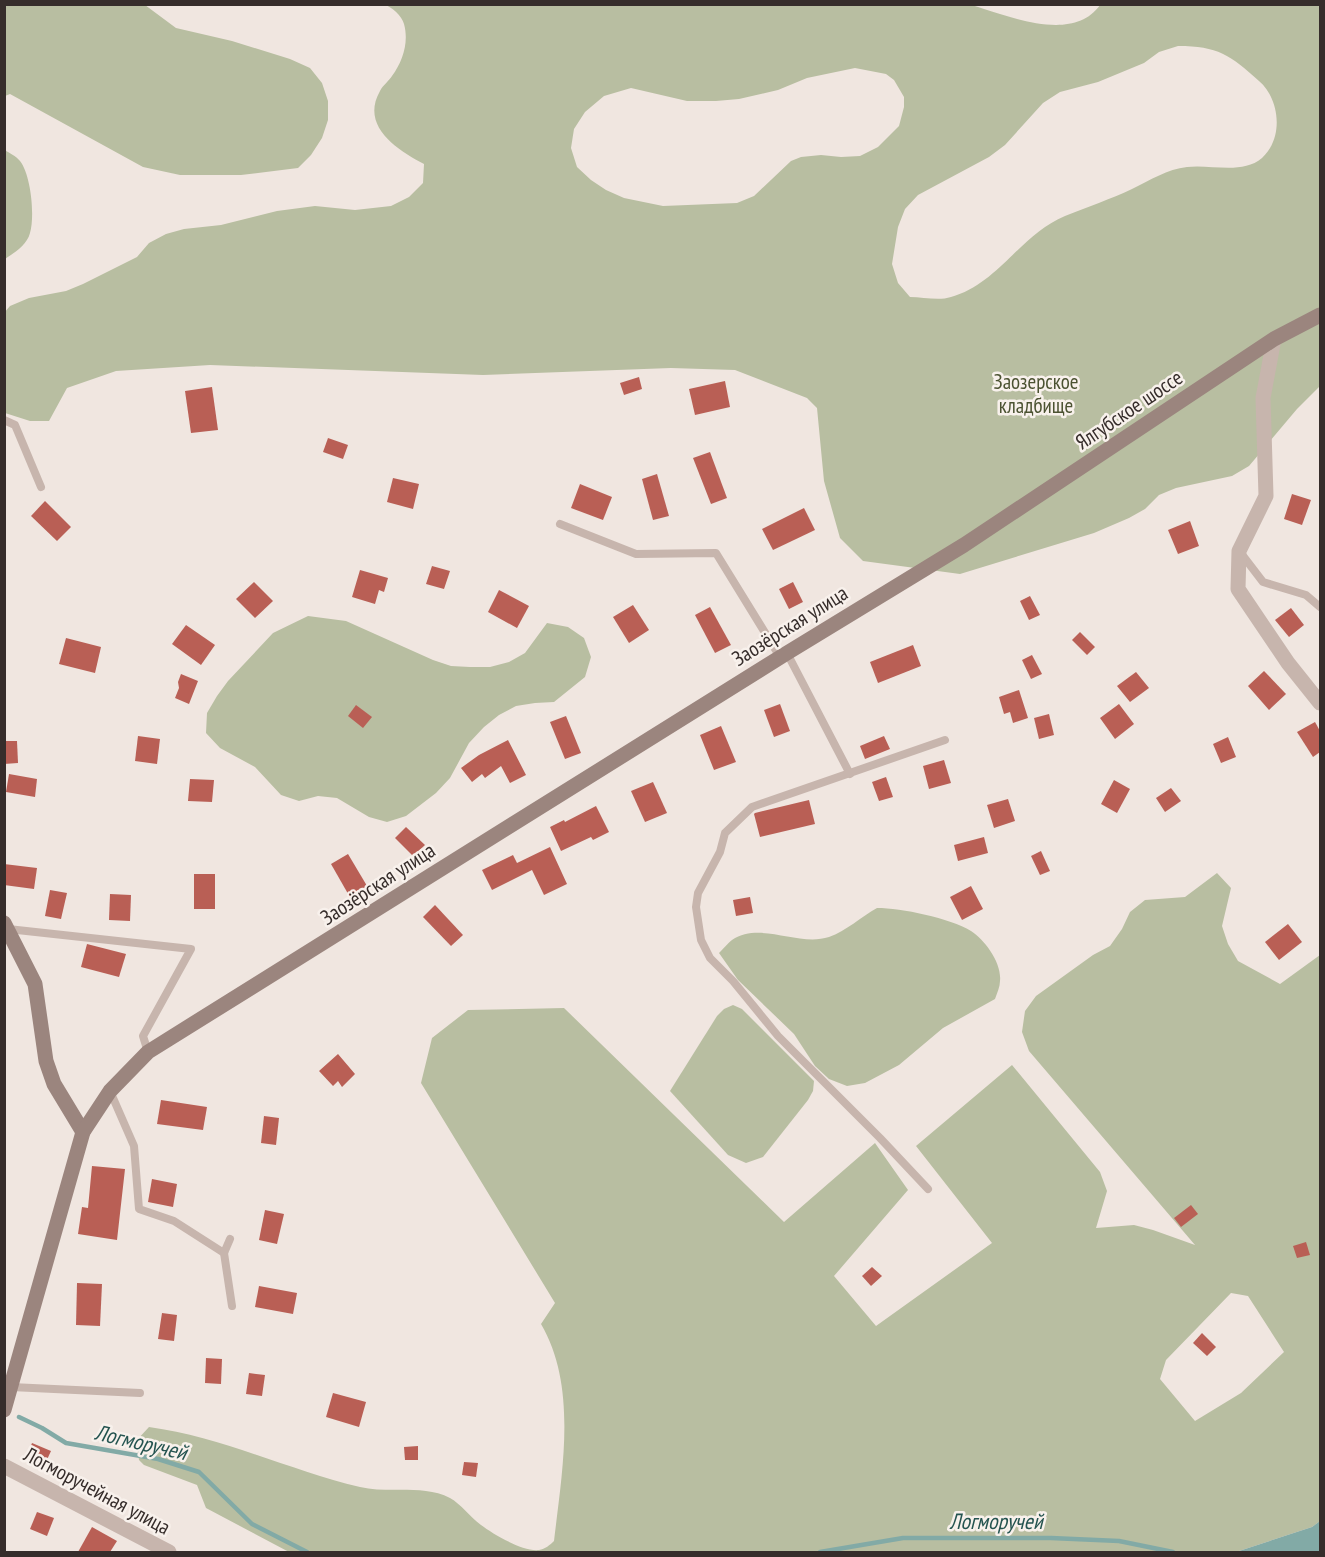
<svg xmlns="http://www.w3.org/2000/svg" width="1325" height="1557" viewBox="0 0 1325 1557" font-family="'PT Sans Narrow',sans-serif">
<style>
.green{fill:#b8bea1;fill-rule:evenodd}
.water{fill:#82aaa6}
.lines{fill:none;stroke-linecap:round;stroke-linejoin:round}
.stream{stroke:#82aaa6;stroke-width:4.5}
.building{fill:#b95f55}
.lane{stroke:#c7b5ad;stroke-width:8}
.street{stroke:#c7b5ad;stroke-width:15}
.secondary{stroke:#9b857e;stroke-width:15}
.labels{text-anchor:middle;stroke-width:5;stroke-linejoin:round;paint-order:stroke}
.park-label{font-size:21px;fill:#4b5231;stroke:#f8f1ec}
.street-label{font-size:21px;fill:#362d2b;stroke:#f8f1ec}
.water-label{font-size:22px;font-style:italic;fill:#255450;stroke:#f8f1ec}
</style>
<rect width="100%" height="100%" fill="#f0e6e0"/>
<!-- green -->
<g class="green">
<polygon points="5,4 145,5 176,28 232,41 290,59 310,68 322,83 328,101 328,120 322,138 311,155 298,168 241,175 180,175 143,167 10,94 5,96"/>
<path d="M968,4c36,10 104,41 132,1h220v381l-23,23 -48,57 -17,10 -56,12 -17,7 -14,14 -16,9 -35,15 -134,41 -97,-13 -23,-23 -16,-57 -7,-73 -10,-10 -72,-28 -64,-2 -188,7 -273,-10 -94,6 -49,17 -18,33h-19l-25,-8 -1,-100 6,-7 19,-8 37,-7 17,-7 54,-27 12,-14 17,-9 18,-5 37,-4 56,-14 38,-5 40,4 36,-4 18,-9 14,-14 1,-19c-27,-14 -64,-38 -44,-73 3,-6 9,-10 12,-15 11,-15 17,-34 12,-52 -2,-8 -12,-17 -19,-19zM1178,46c40,0 52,9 81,35 21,18 25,57 3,77 -20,17 -51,6 -75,9 -20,2 -36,13 -55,22 -21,10 -45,18 -67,27 -44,18 -67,68 -114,81 -12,4 -28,0 -41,0l-12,-14 -6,-19 6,-37 7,-18 13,-14 71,-38 16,-12 38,-42 17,-11 38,-10 46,-19 15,-11zM855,68l31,6 8,6 10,17v10l-5,19 -21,21 -18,9 -19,1 -20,-2 -20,2 -10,4 -37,35 -17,7 -74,3 -39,-8 -18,-8 -15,-10 -14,-13 -6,-19 3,-19 11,-17 19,-16 27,-8 56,13h29l23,-2 39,-9 29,-12z"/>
<path d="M5,150c4,3 11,6 15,11 11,14 15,55 10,72 -3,12 -16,20 -25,26z"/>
<polygon points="308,616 346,621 433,660 451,666 470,667 490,667 509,662 525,653 547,623 568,627 584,638 591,657 585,677 554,702 535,703 516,706 499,715 484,727 469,743 450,778 436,793 406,816 387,822 369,817 337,798 318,796 299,801 281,795 255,767 220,748 206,733 207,713 217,696 228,681 273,633"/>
<path d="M1217,873l14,15 -9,38 6,18 10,17 42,23 40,-29v566l-8,6 -76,25h-947l-83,-44 -9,-23 -53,-20 -5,-5 -3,-19 13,-14c73,10 140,43 211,60 29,7 62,-3 90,11 11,6 20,19 31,27 12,9 42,27 58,25 6,-1 11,-5 15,-9 8,-69 24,-154 -13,-217l14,-21 -134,-220 11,-45 36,-28 96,-2 220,214 91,-79 33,47 -74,86 42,50 116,-83 -76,-97 96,-81 88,107 7,19 -11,37 38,-3 19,5 42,15 -166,-194 -7,-19 3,-21 11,-15 57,-41 17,-9 12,-17 8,-17 15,-12 40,-3zM1231,1293l17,3 36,56 -43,41 -46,28 -35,-42 6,-19z"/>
<path d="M877,908c24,0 73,10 94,23 14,9 31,32 29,50 0,6 -3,12 -5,18l-52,29 -44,37 -34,18 -18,3 -18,-7 -14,-13 -21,-32 -56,-54 -19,-27c4,-4 9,-10 13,-13 29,-19 66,7 97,-3 17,-6 32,-20 48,-29z"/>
<polygon points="733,1005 742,1009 814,1081 813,1091 808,1100 763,1157 746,1163 728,1155 670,1091 717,1016 724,1009"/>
</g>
<!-- water -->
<polygon class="water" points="1320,1521 1320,1552 1236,1552 1312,1527"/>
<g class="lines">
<!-- stream -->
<g class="stream">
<polyline points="19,1417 42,1428 66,1443 158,1459 199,1472 252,1524 307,1552"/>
<polyline points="820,1552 903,1538 1051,1538 1119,1541 1173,1552"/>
</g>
</g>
<!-- building -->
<g class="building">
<polygon points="639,377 642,389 624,395 620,383"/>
<polygon points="725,381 730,407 695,415 689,389"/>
<polygon points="212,387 218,430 191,433 185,391"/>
<polygon points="328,438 348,445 343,459 323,452"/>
<polygon points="710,452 727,498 711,504 693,458"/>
<polygon points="657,474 669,516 653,520 642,479"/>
<polygon points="393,478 419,484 413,509 387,502"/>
<polygon points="580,484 612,497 603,520 571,508"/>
<polygon points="1292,494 1311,500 1302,525 1284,519"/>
<polygon points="45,501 71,527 57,541 31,516"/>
<polygon points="804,508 815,530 773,550 762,529"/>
<polygon points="1190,521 1199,546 1178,554 1168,530"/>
<polygon points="432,566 450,571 444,589 426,584"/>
<polygon points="360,570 388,578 384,592 379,590 375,604 352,597"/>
<polygon points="254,582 273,601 255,618 236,599"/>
<polygon points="793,582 803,602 789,609 779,589"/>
<polygon points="499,590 529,606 517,628 488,612"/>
<polygon points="1030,596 1040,615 1029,620 1020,601"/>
<polygon points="633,605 649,630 629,643 613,617"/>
<polygon points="710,607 731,645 715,653 695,615"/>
<polygon points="1291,608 1304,625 1289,637 1275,620"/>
<polygon points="186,625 215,645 201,665 172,644"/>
<polygon points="1080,632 1095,647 1087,655 1072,640"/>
<polygon points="66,638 101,647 95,673 59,664"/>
<polygon points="913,645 921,666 878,683 870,662"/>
<polygon points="1032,655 1042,674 1031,679 1022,660"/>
<polygon points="1264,671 1286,694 1269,710 1248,686"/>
<polygon points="1136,672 1149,688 1130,702 1117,686"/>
<polygon points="181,674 198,681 189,704 175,698 179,688 178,682"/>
<polygon points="1019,690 1028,718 1013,723 1010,712 1004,714 999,697"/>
<polygon points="780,704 790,731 774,737 764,710"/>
<polygon points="1119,704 1134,724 1115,739 1100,718"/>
<polygon points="356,705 372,717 363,728 348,716"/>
<polygon points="1049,714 1054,735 1039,739 1034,718"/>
<polygon points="566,716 581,753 565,759 550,722"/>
<polygon points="1315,722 1320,731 1320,752 1313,757 1297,732"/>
<polygon points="721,726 736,762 714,770 700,735"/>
<polygon points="138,736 160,739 157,764 135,761"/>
<polygon points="884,736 890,749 865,759 860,746"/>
<polygon points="1228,737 1236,757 1221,763 1213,744"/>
<polygon points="508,740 526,775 510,783 501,766 485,778 482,774 472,782 461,768 479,755"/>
<polygon points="4,741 17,741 18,763 4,764"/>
<polygon points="944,760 951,783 929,789 923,766"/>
<polygon points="9,774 37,779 35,797 6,792"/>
<polygon points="886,777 893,797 879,801 872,782"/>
<polygon points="190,779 214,780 212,802 188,801"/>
<polygon points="1114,780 1130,789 1117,813 1101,804"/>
<polygon points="653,782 667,813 645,822 631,791"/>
<polygon points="1171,788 1181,801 1165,812 1156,798"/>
<polygon points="1008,799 1015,821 994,828 987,805"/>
<polygon points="809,800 815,824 760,837 754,814 755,813"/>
<polygon points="596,806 609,832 593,840 591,837 561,851 550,827 564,820 565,822"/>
<polygon points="406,827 425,845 413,856 395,838"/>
<polygon points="984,837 988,853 958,861 954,845"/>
<polygon points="550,847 567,884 544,895 532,870 492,890 482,870 513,855 517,863"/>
<polygon points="1041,851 1050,871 1040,875 1031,856"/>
<polygon points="348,854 373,896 355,906 331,864"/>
<polygon points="4,864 37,868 34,889 4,885"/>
<rect x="194" y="874" width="21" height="35"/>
<polygon points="971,886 983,909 962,920 950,897"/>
<polygon points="50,890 67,893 61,919 45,916"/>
<polygon points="110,894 131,895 130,921 109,920"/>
<polygon points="750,897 753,913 736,916 733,900"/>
<polygon points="435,905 463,935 451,946 423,917"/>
<polygon points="1288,924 1302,942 1279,960 1265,942"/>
<polygon points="87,944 126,954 119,977 81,967"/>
<polygon points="338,1054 355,1074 342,1087 338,1081 333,1086 319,1071"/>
<polygon points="161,1100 207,1107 203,1130 157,1124"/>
<polygon points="264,1116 279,1118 276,1145 261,1143"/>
<polygon points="92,1166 125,1169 117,1240 78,1234 82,1207 88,1208"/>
<polygon points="152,1179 177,1184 173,1207 148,1202"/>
<polygon points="1191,1205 1198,1214 1181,1227 1174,1218"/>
<polygon points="265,1210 284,1214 277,1244 259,1240"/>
<polygon points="1306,1242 1310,1255 1297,1258 1293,1246"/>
<polygon points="872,1267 882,1276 871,1286 862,1276"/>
<polygon points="77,1283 102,1284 100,1326 76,1325"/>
<polygon points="259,1286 297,1293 293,1314 255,1307"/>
<polygon points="162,1313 177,1315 174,1341 158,1339"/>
<polygon points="1202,1333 1216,1347 1207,1356 1193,1343"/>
<polygon points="206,1358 222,1359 221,1384 205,1383"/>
<polygon points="249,1373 265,1375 262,1396 246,1394"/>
<polygon points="333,1393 366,1402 359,1427 326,1417"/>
<polygon points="32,1443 51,1451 45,1464 27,1456"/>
<polygon points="418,1446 418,1460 405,1460 404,1447"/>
<polygon points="464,1462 478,1463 476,1477 462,1475"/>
<polygon points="37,1512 54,1518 47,1536 30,1529"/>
<polygon points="92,1527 117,1541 110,1552 78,1552"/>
</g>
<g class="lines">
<!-- lane -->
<g class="lane">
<polyline points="4,420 15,425 41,487"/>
<polyline points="560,524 636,554 716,553 780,657"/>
<polyline points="1240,552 1263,582 1306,595 1320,607"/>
<polyline points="787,653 850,774"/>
<polyline points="8,929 191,949 143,1036 148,1052"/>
<polyline points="110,1091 134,1146 139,1209 174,1221 224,1253"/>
<polyline points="928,1189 880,1138 778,1036 733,981 710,958 701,940 696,907 698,893 720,852 725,833 752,807 945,740"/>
<polyline points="230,1239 224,1253 232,1306"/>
<polyline points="11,1387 140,1393"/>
</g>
<!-- street -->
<g class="street">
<polyline points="1274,339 1263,398 1266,496 1239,551 1238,589 1288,663 1320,703"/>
<polyline points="4,1466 169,1552"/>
</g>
<!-- secondary -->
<g class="secondary">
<polyline points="4,923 35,984 46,1061 54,1084 83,1132"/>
<polyline points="4,1410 83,1132 110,1091 148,1052 787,653 964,545 1274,339 1320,315"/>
</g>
</g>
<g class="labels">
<!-- park labels -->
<g class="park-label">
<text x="1036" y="389">Заозерское<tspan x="1036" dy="24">кладбище</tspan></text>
</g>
<!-- street labels -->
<g class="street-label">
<text transform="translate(1129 410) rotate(-34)" y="7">Ялгубское шоссе</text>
<text transform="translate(790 626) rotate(-32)" y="7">Заозёрская улица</text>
<text transform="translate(378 884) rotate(-33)" y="7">Заозёрская улица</text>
<text transform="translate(97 1491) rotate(28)" y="7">Логморучейная улица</text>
</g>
<!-- water labels -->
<g class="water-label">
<text transform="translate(141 1442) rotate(13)" y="8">Логморучей</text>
<text x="996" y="1529">Логморучей</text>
</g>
</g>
<!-- border -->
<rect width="1325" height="1557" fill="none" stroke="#362d2b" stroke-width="12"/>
</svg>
